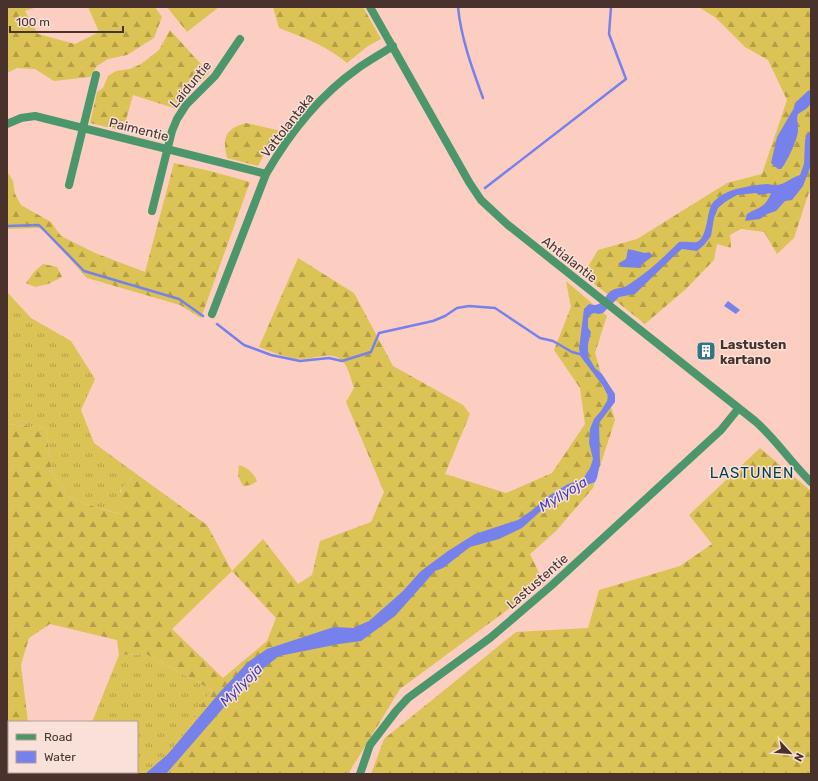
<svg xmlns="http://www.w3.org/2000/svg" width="818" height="781" viewBox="0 0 818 781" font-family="Rubik,sans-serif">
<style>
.grass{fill:url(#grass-tufts)}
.forest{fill:url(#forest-firs);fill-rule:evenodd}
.water{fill:#7681eb}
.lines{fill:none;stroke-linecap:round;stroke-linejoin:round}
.stream{stroke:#7681eb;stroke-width:2.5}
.minor{stroke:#4c966c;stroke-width:8}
.tertiary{stroke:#4c966c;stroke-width:8}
.labels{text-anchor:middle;stroke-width:3;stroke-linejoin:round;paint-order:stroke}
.street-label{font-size:13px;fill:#49322c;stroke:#f9e1da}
.poi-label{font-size:13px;font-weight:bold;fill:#49322c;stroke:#f9e1da;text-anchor:start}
.water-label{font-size:14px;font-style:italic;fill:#413eb9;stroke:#f9e1da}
.quarter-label{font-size:15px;letter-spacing:1px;fill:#003d4a;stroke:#f9e1da}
</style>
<defs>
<pattern id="grass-tufts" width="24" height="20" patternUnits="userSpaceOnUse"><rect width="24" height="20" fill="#dbc356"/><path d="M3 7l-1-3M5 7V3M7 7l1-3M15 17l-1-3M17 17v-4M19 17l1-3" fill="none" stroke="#b49f47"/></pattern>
<pattern id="forest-firs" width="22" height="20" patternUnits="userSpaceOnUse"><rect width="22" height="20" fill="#dbc356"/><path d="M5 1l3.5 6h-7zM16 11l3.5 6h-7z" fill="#b49f47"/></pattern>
</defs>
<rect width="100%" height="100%" fill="#fccec1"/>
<!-- grass -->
<g class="grass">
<polygon points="7,292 31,318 71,341 95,379 81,410 94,443 135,473 120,491 120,514 92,506 69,497 52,474 46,428 7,424"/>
<polygon points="146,654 212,690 195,713 192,725 168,754 145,774 71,774 72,772 137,772 137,722 92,722 119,655"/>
</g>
<!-- forest -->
<g class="forest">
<polygon points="7,7 37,7 25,11 38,34 75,44 99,32 88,7 155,7 162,17 154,38 127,55 108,59 97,66 90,77 54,81 35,69 17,68 7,73"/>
<polygon points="167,7 219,7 187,32"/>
<path d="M273,7h90l18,32 -13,7 -21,17c-20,-17 -44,-26 -68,-35z"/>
<polygon points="699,7 811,7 811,186 794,238 777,254 764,232 741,229 730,235 731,248 717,244 714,260 687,288 645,324 583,275 598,250 637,239 727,183 762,174 787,100 768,60 745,47 716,18"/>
<polygon points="170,30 209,73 191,91 177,109 133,95 123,131 90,123 97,92 103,88 108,76 116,71 130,69 141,64 159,50"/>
<path d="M246,123l35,8 -15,20 -8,15 -31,-8c-5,-21 -2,-29 19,-35z"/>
<polygon points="174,163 210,171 250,182 201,318 180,305 87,278 42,228 7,229 7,171 13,181 15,194 21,205 51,222 61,236 95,253 145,272"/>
<path d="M298,258l56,35 39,73 70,39 7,9 -25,60 61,19 46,-20 33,-49 -5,-36 -26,-38 17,-43 -5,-26 41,35 -12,37 20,67 -22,68 -37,43 -26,23 14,29 -144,106 -50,82v3h-205l23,-20 24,-29 3,-12 17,-23 -66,-36 -27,1 -2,-15 -67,-16 -21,14 -8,27 7,57h-19v46l-2,4v-348l39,4 6,46 17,23 23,9 27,8c-2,-23 2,-24 16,-41l72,52 25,46 31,-32 35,45 14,-9 8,-34 51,-19 13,-30 -38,-90 8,-14c-6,-18 -8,-36 -32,-32 -7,1 -14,3 -21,3 -14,-1 -29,-7 -42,-12zM232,571l44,47 -9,23 -44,37 -51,-49z"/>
<polygon points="43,264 57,267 62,277 48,284 35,287 26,283 34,272"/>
<polygon points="760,448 811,491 811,774 371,774 384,739 516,632 588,628 599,590 680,566 712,544 689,515"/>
<path d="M239,465c9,3 14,7 18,16l-6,4 -8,1 -5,-10z"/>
</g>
<!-- water -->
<g class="water">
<path d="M809,90l2,2c0,15 0,14 -13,22 -2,6 0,9 0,15 1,8 -12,35 -17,40h-3l-7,-6 6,-26 17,-29 1,-5z"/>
<path d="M811,124v41l-8,21 -11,14 -7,1 -9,10 -9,3 -7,5 -15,2 2,-7c12,-7 18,-6 24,-21l-12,2 -3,-2 -19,2 -12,7 -7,6 -4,10 -3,18 -7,9 -7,6 -15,-2 -7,6 -40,39 -16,3 -16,16 -4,1 -5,-1 -4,2 -2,4v9l3,4 -3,12v12l7,12 7,6 13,20v8l-16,21 1,40 -3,15 -2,4 -28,10 -15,9 -30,27 -23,11 -29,8 -27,21 -8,3 -40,45 -34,25 -22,3 -60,12 -28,22 -26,28 -59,68h-21l23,-20 52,-62 28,-30 19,-13 67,-22 19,1 16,-7 33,-29 19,-21 27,-20 27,-17 43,-14 13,-9 19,-16 18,-11 15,-5 7,-11 3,-9 -4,-16 1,-14 4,-10 7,-8 6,-10 1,-5 -5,-10 -22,-29 -2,-8 5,-40 5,-5c14,4 13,-6 22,-13 5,-4 12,-2 17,-6 19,-12 35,-27 51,-43 6,-1 12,1 18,0 10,-4 10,-28 14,-36 2,-5 7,-8 11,-11 11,-7 32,-10 45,-11 4,0 7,2 11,1 9,-2 14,-8 22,-10l4,-11 1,-23 1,-5 4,-5z"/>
<polygon points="628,249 645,253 649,252 653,256 641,265 641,268 622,267 618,264 626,259"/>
<polygon points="728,301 740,310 736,314 724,306"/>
</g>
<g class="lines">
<!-- stream -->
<g class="stream">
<path d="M458,7c3,31 14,61 25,91"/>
<polyline points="485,188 626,79 609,34 611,7"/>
<polyline points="7,226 39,225 84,271 179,299 203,316"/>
<polyline points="217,324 244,345 271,355 300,361 329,358 342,361 371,352 379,333 433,321 445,316 457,308 469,306 495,308 540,338 553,341 572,352 583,355"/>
</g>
<!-- minor -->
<g class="minor">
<polyline points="7,124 21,118 35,116 266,174"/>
<polyline points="69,185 96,75"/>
<polyline points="152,211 172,131 177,119 186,105 215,76 240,39"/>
<path d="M212,314l54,-140c23,-40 53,-78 91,-105 11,-8 24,-15 36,-23"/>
</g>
<!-- tertiary -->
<g class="tertiary">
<path d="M370,7l99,175 12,18 27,25 247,196c21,18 36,42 56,61"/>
<polyline points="360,774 370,745 396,711 408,698 490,638 552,585 721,430 738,409"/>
</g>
</g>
<!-- icons -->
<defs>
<symbol id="building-square" viewBox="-11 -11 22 22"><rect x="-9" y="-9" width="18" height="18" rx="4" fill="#327586" stroke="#f9e1da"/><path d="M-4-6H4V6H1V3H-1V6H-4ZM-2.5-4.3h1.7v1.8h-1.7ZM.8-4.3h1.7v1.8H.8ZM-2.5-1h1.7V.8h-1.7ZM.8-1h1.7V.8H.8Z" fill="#fff"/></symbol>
</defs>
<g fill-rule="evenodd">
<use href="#building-square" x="695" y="340" width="22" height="22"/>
</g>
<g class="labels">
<!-- street labels -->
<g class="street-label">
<text transform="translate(190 84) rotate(-50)" y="5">Laiduntie</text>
<text transform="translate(287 125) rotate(-52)" y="5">Vattolantaka</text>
<text transform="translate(139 129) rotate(14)" y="5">Paimentie</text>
<text transform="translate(570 259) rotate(38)" y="5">Ahtialantie</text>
<text transform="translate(537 581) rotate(-41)" y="5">Lastustentie</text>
</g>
<!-- poi labels -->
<g class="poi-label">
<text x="720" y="349">Lastusten<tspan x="720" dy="15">kartano</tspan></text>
</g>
<!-- water labels -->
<g class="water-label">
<text transform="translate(563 494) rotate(-31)" y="5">Myllyoja</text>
<text transform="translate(241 685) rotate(-45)" y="5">Myllyoja</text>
</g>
<!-- quarter labels -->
<g class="quarter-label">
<text x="752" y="478">LASTUNEN</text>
</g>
</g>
<!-- border -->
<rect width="818" height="781" fill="none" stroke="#49322c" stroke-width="16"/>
<!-- legend -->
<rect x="8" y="721" width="130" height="52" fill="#f9e1da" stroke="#b39b94"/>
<rect x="16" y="734" width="20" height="6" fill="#4c966c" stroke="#b39b94"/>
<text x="44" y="741" font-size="12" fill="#49322c">Road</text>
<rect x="16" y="751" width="20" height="12" fill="#7681eb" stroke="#b39b94"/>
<text x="44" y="761" font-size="12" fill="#49322c">Water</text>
<!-- north arrow -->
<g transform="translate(790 753) rotate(116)" stroke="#f9e1da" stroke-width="3" paint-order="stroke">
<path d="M0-3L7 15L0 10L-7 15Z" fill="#49322c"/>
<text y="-6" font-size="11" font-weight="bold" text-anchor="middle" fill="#49322c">N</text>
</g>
<!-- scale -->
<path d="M10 26v6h113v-6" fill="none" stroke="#49322c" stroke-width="2"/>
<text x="16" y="26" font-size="12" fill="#49322c" stroke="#f9e1da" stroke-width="3" paint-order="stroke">100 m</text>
</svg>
